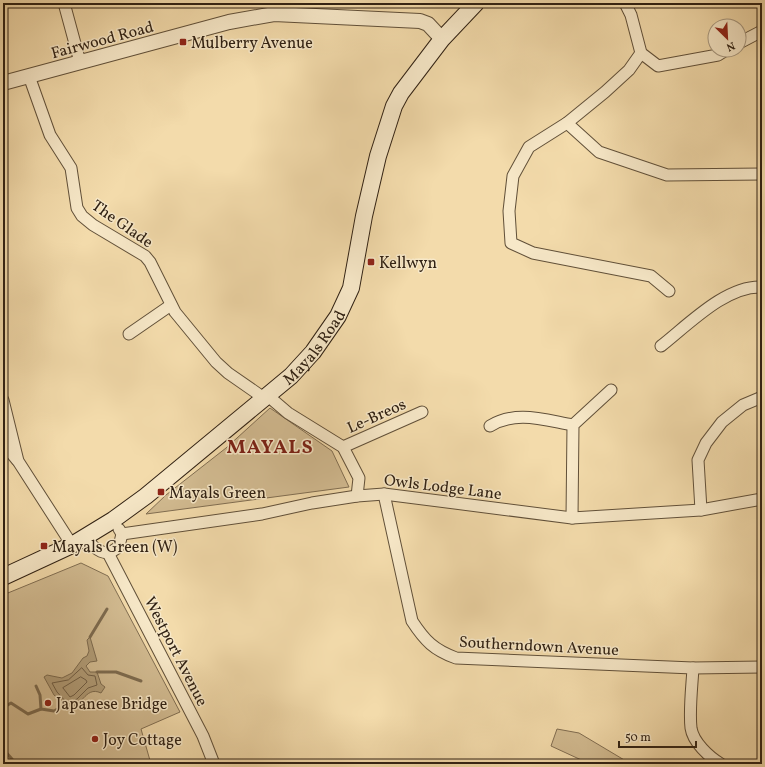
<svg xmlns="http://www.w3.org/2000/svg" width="765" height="767" viewBox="0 0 765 767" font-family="Vollkorn,serif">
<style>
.green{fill:#d2bb91;stroke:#816e52}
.water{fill:#b19c77;stroke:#7d6b4f}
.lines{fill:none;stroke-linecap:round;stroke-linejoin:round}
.shore{stroke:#705e45;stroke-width:1}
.stream{stroke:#7d6b4f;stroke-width:3}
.minor-casing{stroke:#615039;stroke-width:13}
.tertiary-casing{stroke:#615039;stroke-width:16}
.secondary-casing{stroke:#302113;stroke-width:18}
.minor{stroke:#f7e8c8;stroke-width:11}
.tertiary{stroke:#f7e8c8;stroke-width:14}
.secondary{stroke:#f7e8c8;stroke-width:16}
.poi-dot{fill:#8f2418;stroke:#f7e8c8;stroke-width:1.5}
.labels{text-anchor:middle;stroke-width:3;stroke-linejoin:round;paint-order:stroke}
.street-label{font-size:16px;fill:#302113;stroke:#f7e8c8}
.poi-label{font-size:16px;fill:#302113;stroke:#f7e8c8;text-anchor:start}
.district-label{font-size:20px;font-weight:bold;letter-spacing:1px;fill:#7a1f14;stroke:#f7e8c8}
</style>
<rect width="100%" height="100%" fill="#f3dbab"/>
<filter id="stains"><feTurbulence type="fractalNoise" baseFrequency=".005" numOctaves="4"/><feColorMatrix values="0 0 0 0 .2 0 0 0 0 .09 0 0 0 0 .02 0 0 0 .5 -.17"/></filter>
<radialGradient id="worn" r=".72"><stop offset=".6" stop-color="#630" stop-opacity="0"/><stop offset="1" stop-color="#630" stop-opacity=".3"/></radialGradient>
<!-- green -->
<g class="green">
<polygon points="270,408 332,451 349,487 146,514 166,495 226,448"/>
<polygon points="81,563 108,576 180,712 141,729 151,764 3,764 3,595"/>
<polygon points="557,729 579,733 631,764 590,764 551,746"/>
</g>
<!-- water -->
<path class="water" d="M90,637l7,24 -7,1 -4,4 4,6h7l4,12 4,3 -4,6c-17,-8 -18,17 -37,15l-3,-7 -7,-6 -10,-18 3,-2 15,3 10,-5 11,-15 4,-2 2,-5 -2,-11z"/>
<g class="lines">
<!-- shore -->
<g class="shore">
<polygon points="82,668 88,675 95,676 97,685 88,688 77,699 68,704 57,692 52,683 68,680"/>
<polygon points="81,677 86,680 87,682 74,695 70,697 63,688"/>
</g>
<!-- stream -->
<g class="stream">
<polyline points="90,637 107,609"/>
<polyline points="97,672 116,672 141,681"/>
<polyline points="36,686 40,695 41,709 54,711 63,706"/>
<polyline points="3,713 6,706 11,703 28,714 41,709"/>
<polyline points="3,749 12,759 4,764"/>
</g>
<defs>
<g id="minor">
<polyline points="64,3 80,62"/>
<polyline points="625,3 631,15 641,53 658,66 718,55 726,50"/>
<polyline points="739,43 762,31"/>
<polyline points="641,53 629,70 605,92 567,123 529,147 513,176 509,211 511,243 533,253 651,276 669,291"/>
<polyline points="29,76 50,135 71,168 77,208 82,216 93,225 145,256 150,262 175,312 216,362 228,373 264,398"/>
<polyline points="567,123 599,152 667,175 762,174"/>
<polyline points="129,334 171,305"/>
<path d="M661,346c27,-21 65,-61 101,-59"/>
<polyline points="267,395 288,413 343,447 359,478 357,496"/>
<polyline points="3,400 18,461 72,545"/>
<path d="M490,426c26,-16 54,-6 83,-1"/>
<polyline points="3,443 17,460"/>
<polyline points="343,447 422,412"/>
<path d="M384,494l28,127c13,20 22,29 44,37l237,10 69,-1"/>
<polyline points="701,510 698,460 706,443 722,422 743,405 762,397"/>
<polyline points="572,518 573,425 611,390"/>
<polyline points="122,534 262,514 312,503 357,496 384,494 572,518 701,510 762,499"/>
<path d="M85,538c10,11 21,22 34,8l3,-12 -3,-5"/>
<polyline points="108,553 203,736 214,764"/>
<path d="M693,668c-1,18 -4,42 -2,60 2,14 18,29 30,36"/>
</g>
<polyline id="tertiary" points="3,83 229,22 274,14 420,21 428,24 442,39"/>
<g id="secondary">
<path id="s1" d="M3,577l69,-32 41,-25 33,-24 145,-120 22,-24 25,-36 13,-28 13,-72 14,-60 16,-50 7,-13 41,-54 34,-36"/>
</g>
</defs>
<!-- minor casing -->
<use href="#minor" class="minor-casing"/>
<!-- tertiary casing -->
<use href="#tertiary" class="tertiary-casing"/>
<!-- secondary casing -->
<use href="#secondary" class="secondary-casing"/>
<!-- minor -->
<use href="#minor" class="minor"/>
<!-- tertiary -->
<use href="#tertiary" class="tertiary"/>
<!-- secondary -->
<use href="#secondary" class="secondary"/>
</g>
<!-- markers -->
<g class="poi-dot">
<rect x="179" y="38" width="8" height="8" rx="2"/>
<rect x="367" y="258" width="8" height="8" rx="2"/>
<rect x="157" y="488" width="8" height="8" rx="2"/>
<rect x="40" y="542" width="8" height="8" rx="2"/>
<circle cx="48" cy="703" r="4"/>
<circle cx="95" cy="739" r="4"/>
</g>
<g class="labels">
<!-- street labels -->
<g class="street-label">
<text transform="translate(102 39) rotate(-15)" y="6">Fairwood Road</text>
<text transform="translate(123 223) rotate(35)" y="6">The Glade</text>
<text dy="6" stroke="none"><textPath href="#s1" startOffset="390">Mayals Road</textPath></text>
<text transform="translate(376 415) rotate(-24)" y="6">Le-Breos</text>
<text transform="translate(443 486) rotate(7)" y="6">Owls Lodge Lane</text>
<text transform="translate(539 645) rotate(3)" y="6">Southerndown Avenue</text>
<text transform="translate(177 651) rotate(63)" y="6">Westport Avenue</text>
</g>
<!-- poi labels -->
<g class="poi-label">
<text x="191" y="48">Mulberry Avenue</text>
<text x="379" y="268">Kellwyn</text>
<text x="169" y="498">Mayals Green</text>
<text x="52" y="552">Mayals Green (W)</text>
<text x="56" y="709">Japanese Bridge</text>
<text x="103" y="745">Joy Cottage</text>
</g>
<!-- district labels -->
<g class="district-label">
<text x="270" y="453">MAYALS</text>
</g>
</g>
<!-- margin -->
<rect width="765" height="767" fill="none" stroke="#f3dbab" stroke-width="16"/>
<rect x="4" y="4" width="757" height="759" fill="none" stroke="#302113" stroke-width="2"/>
<rect x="8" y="8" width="749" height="751" fill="none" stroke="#302113"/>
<!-- north arrow -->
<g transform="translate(727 38) rotate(156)"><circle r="19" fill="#f7e8c8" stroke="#a79880"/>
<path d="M0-3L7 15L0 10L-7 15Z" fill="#8f2418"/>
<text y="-6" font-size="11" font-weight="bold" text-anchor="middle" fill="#302113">N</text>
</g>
<!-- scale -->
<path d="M619 741v6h77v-6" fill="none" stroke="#302113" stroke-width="2"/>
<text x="625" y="741" font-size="12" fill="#302113" stroke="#f7e8c8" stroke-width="3" paint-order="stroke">50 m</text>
<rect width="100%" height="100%" filter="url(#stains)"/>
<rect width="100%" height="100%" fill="url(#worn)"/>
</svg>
